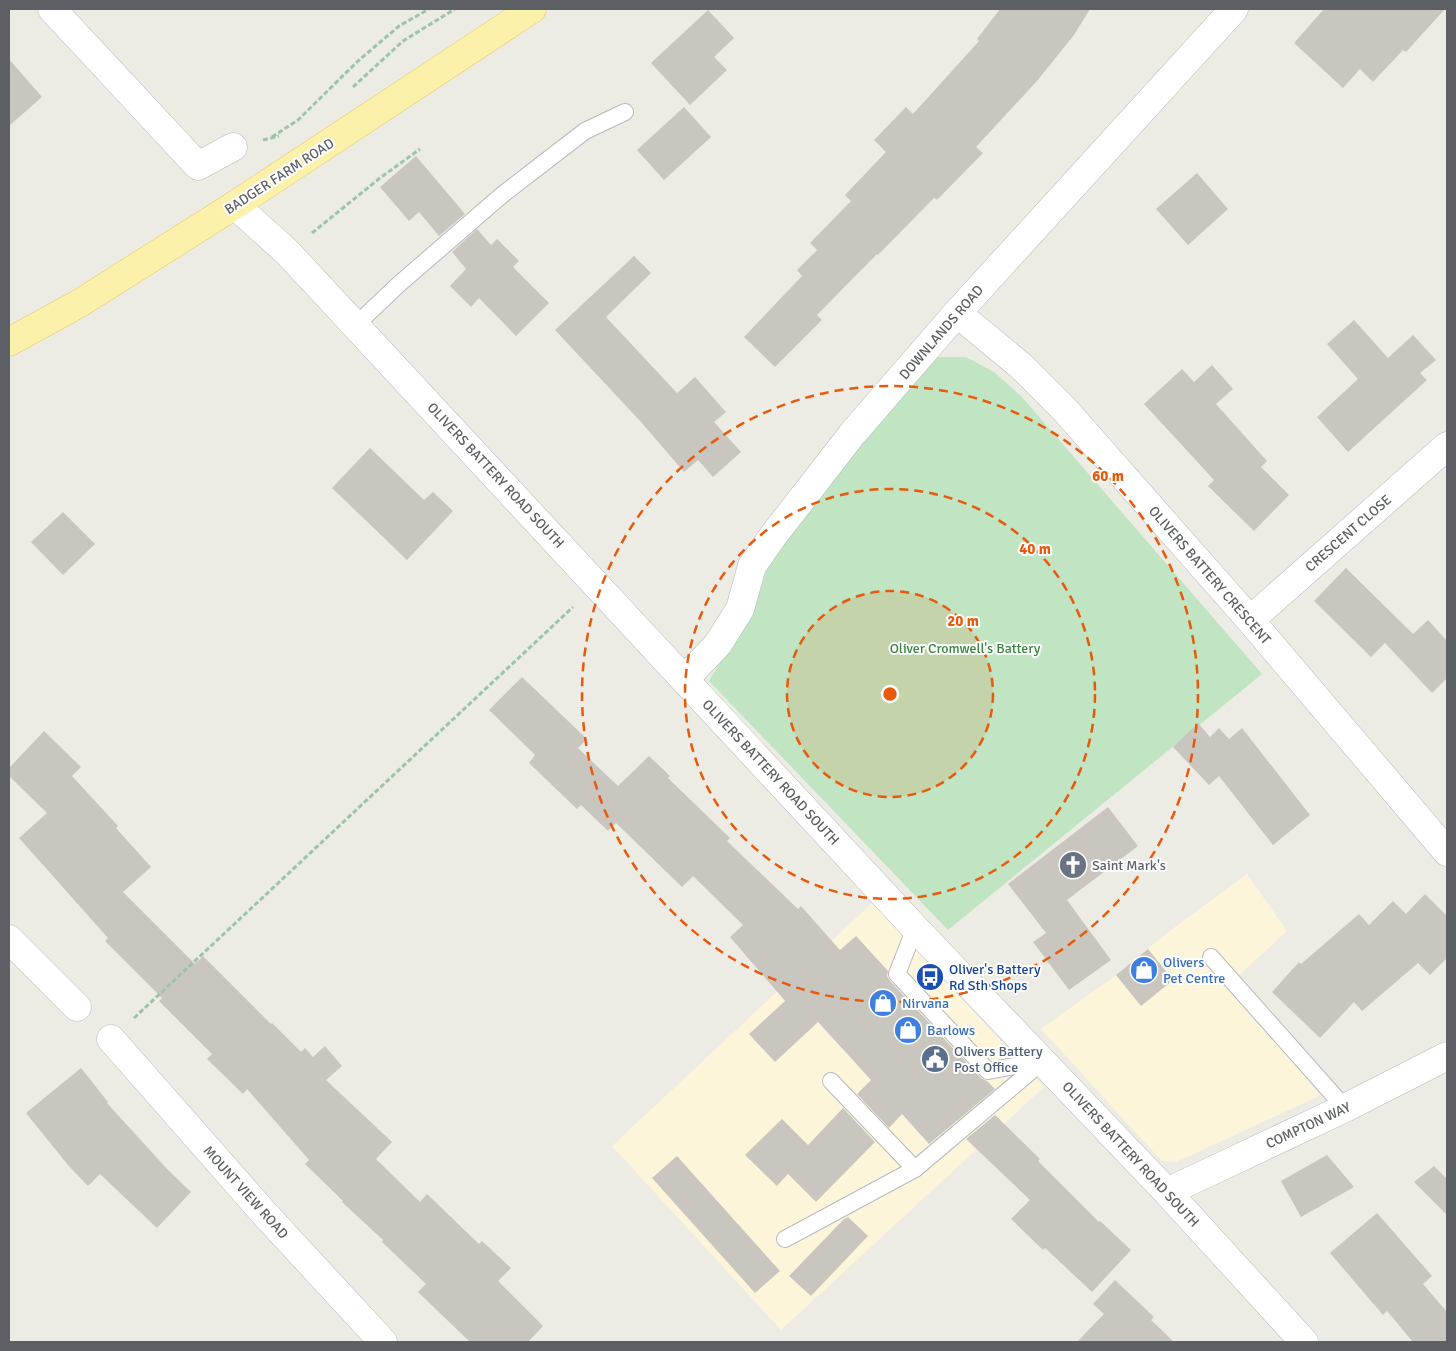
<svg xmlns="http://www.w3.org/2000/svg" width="1456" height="1351" viewBox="0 0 1456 1351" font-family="Signika,sans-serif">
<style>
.commercial{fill:#fcf5da}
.green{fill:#c1e4c2}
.building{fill:#c9c6c0}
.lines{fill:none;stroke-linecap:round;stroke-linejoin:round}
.lane-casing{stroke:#b6b9bd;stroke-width:18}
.street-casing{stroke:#b6b9bd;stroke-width:29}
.secondary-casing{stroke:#b5b8bd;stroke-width:29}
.primary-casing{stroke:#eac860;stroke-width:29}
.path{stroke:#9bc4a8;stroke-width:3;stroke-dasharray:5 2.5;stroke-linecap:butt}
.lane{stroke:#fff;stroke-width:16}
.street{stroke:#fff;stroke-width:28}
.secondary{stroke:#fff;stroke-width:28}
.primary{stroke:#fbf1ab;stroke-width:28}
.ring{fill:none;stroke:#e8590c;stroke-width:2.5;stroke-dasharray:9 6}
.labels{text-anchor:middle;stroke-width:4;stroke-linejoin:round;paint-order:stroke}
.street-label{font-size:14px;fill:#5c5f63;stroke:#fff}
.park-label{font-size:14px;fill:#3a8440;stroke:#fff}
.worship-label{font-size:14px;fill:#5b616d;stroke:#fff;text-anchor:start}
.shop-label{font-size:14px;fill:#366cbe;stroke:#fff;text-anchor:start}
.transit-label{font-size:14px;fill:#164399;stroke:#fff;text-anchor:start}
.service-label{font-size:14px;fill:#4e5e75;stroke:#fff;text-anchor:start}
.centre{fill:#e8590c;stroke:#fff;stroke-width:2.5}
.ring-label{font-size:15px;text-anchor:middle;font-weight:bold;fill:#e8590c;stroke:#fff;stroke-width:4;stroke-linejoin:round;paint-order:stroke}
</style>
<rect width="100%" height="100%" fill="#edece4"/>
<!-- commercial -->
<g class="commercial">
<polygon points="1247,874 1287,931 1234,980 1330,1091 1176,1162 1162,1161 1041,1029 1116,975 1167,933"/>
<polygon points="872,903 1044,1087 781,1330 612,1146"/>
</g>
<!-- green -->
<polygon class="green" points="934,357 966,357 994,372 1021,396 1262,674 948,930 709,681 756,604 768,565 817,490"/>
<!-- building -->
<g class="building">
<polygon points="1000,9 1090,9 1074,35 1037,81 976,147 983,153 937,200 934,198 878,255 877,254 817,315 822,320 775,367 744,337 802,276 797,270 817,250 810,243 851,201 845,195 886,152 874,140 906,107 913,114 979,41 977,39"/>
<polygon points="1324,9 1445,9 1406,52 1403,50 1373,82 1360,69 1343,88 1294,43"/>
<polygon points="708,10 734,38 714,57 727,70 690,105 651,63"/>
<polygon points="9,59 42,97 9,126"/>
<polygon points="684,107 711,137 664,180 637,150"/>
<polygon points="416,156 465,214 439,236 419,212 409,221 380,187"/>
<polygon points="1197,173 1228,209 1188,245 1156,209"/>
<polygon points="477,229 491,245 497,239 519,261 513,267 549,303 516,336 479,298 471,307 450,286 466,269 452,252"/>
<polygon points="634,256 651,273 606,317 677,393 695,377 726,412 714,422 741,452 713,477 698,460 684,472 641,422 555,330"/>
<polygon points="1354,320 1388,358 1413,335 1436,360 1420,373 1427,380 1348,452 1317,417 1358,379 1327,344"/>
<polygon points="1212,365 1233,389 1216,404 1267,461 1261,467 1289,495 1254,531 1208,486 1214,480 1144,404 1182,369 1194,382"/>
<polygon points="370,448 424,500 433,492 453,511 407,560 332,488"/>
<polygon points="63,512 95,544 63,575 31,542"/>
<polygon points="1346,568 1413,634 1428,620 1447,641 1447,678 1432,693 1385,643 1371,657 1314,601"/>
<polygon points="522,677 587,739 578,748 618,786 649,756 670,776 668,778 730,838 727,841 798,909 801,906 840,950 856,936 888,971 887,976 890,981 981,1078 987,1081 995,1089 929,1144 902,1114 889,1128 857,1094 871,1080 818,1022 775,1062 749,1034 785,1001 730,937 743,925 693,876 682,887 616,823 608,831 581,805 577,809 529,763 535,755 489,710"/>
<polygon points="1198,723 1210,737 1219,728 1229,739 1242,728 1310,815 1273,845 1219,776 1209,785 1173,747"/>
<polygon points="44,731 81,767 72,776 118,826 116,828 151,867 123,892 195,964 203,956 271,1024 272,1023 301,1052 305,1048 313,1057 325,1046 342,1066 326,1080 392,1142 376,1159 420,1202 427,1194 479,1244 482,1241 511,1268 498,1281 543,1326 528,1342 470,1342 418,1292 426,1284 382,1242 383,1240 342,1202 343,1201 305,1164 309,1160 247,1089 243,1094 207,1059 212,1054 159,1001 162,998 105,941 108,938 19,838 47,813 9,776 9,768"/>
<polygon points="1108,807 1138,846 1067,900 1111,960 1069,990 1033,942 1046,933 1008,884"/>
<polygon points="1425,894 1447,916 1447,958 1430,975 1418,963 1362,1011 1354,1002 1320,1038 1272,992 1299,962 1301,964 1359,914 1369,925 1393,901 1406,914"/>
<polygon points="1148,949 1173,980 1141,1006 1116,975"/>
<polygon points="81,1068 108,1102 107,1103 167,1169 191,1192 157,1228 100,1174 88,1186 68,1165 26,1113"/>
<polygon points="843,1108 875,1142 816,1202 788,1174 777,1186 745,1155 782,1119 808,1145"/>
<polygon points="995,1115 1040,1159 1038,1161 1099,1222 1100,1221 1131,1250 1092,1292 1045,1248 1043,1250 1011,1219 1030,1200 966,1139"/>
<polygon points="1327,1155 1354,1187 1301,1217 1281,1181"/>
<polygon points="677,1156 780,1271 755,1293 652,1178"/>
<polygon points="1434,1166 1447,1179 1447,1215 1414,1182"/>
<polygon points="1377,1213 1432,1276 1423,1284 1447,1312 1447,1342 1413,1342 1387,1311 1383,1315 1330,1253"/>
<polygon points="848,1217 868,1236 811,1296 789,1276 844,1219"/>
<polygon points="1115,1280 1154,1317 1151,1320 1174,1342 1077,1342 1104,1314 1093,1304"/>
</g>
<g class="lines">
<defs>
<g id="lane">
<polyline points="356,325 398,285 502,195 585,131 625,112"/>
<polyline points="915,928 897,974 988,1071 1040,1061"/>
<polyline points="1211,957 1345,1108"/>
<polyline points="831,1081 915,1169"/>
<polyline points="785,1239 915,1169 1043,1061"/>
</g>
<g id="street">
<polyline points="52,9 198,166 233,147"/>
<polyline points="957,313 1021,366 1065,410 1250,620 1447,852"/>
<polyline points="1250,620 1447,446"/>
<polyline points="685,679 718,644 740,609 752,566 773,536 853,433 957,313 1234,9"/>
<polyline points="9,939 77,1007"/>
<polyline points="111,1039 263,1212 383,1342"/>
<polyline points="1167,1192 1345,1108 1447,1056"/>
</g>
<polyline id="secondary" points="235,205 288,253 915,928 1167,1192 1304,1342"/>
<polyline id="primary" points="9,342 80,303 235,205 532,9"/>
</defs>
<!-- lane casing -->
<use href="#lane" class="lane-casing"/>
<!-- street casing -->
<use href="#street" class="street-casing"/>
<!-- secondary casing -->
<use href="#secondary" class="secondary-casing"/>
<!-- primary casing -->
<use href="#primary" class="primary-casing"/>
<!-- path -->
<g class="path">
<polyline points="353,87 403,41 455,9"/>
<polyline points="272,137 298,120 358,61 399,26 429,9"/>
<polyline points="263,140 279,136"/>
<polyline points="312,233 380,178 420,149"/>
<polyline points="134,1018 573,607"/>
</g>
<!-- lane -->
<use href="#lane" class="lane"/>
<!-- street -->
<use href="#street" class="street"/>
<!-- secondary -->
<use href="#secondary" class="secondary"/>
<!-- primary -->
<use href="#primary" class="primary"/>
</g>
<!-- distance rings -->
<circle cx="890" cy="694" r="103" fill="#e8590c" fill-opacity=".12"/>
<g class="ring">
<circle cx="890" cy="694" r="103"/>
<circle cx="890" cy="694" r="205"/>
<circle cx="890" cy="694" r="308"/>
</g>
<!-- icons -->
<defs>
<symbol id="church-disc" viewBox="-11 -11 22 22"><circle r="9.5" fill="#6b7280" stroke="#fff"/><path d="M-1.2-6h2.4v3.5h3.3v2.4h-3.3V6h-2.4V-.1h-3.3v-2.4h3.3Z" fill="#fff"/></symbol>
<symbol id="shop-disc" viewBox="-11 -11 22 22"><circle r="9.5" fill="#3f7fe0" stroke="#fff"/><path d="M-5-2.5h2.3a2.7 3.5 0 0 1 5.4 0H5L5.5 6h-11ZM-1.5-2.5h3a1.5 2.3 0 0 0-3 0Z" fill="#fff"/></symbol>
<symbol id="bus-disc" viewBox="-11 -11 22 22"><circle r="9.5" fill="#1a4fb4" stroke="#fff"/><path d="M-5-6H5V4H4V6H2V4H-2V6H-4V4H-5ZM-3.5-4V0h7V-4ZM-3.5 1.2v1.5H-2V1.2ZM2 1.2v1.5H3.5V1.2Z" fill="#fff"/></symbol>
<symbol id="civic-disc" viewBox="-11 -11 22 22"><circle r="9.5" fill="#5c6f8a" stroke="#fff"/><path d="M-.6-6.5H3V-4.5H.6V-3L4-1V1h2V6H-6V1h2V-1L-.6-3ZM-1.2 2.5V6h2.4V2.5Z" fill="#fff"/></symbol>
</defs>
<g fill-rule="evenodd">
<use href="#church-disc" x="1057" y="849" width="32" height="32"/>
<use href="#shop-disc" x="1128" y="954" width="32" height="32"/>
<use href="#bus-disc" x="914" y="961" width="32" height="32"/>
<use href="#shop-disc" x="867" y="987" width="32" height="32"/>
<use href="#shop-disc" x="892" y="1014" width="32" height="32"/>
<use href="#civic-disc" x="919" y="1043" width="32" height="32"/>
</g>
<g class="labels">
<!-- street labels -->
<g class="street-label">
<text transform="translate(279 176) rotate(-33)" y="5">BADGER FARM ROAD</text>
<text transform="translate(941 332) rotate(-49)" y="5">DOWNLANDS ROAD</text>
<text transform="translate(496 475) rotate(47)" y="5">OLIVERS BATTERY ROAD SOUTH</text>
<text transform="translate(1348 533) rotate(-41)" y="5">CRESCENT CLOSE</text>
<text transform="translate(1210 575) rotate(49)" y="5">OLIVERS BATTERY CRESCENT</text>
<text transform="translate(771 772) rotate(47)" y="5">OLIVERS BATTERY ROAD SOUTH</text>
<text transform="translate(1308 1125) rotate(-25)" y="5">COMPTON WAY</text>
<text transform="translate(1131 1154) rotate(47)" y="5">OLIVERS BATTERY ROAD SOUTH</text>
<text transform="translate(246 1192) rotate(48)" y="5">MOUNT VIEW ROAD</text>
</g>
<!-- park labels -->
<g class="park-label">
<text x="965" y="653">Oliver Cromwell's Battery</text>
</g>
<!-- worship labels -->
<g class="worship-label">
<text x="1092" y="870">Saint Mark's</text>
</g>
<!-- shop labels -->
<g class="shop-label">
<text x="1163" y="967">Olivers<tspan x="1163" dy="16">Pet Centre</tspan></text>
<text x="902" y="1008">Nirvana</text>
<text x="927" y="1035">Barlows</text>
</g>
<!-- transit labels -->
<g class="transit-label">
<text x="949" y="974">Oliver's Battery<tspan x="949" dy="16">Rd Sth Shops</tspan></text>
</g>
<!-- service labels -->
<g class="service-label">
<text x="954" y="1056">Olivers Battery<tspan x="954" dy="16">Post Office</tspan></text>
</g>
</g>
<circle cx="890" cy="694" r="8" class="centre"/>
<g class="ring-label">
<text x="1108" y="481">60 m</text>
<text x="1035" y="554">40 m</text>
<text x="963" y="626">20 m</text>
</g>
<!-- border -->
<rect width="1456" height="1351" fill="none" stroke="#5c5f63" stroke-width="20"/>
</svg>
